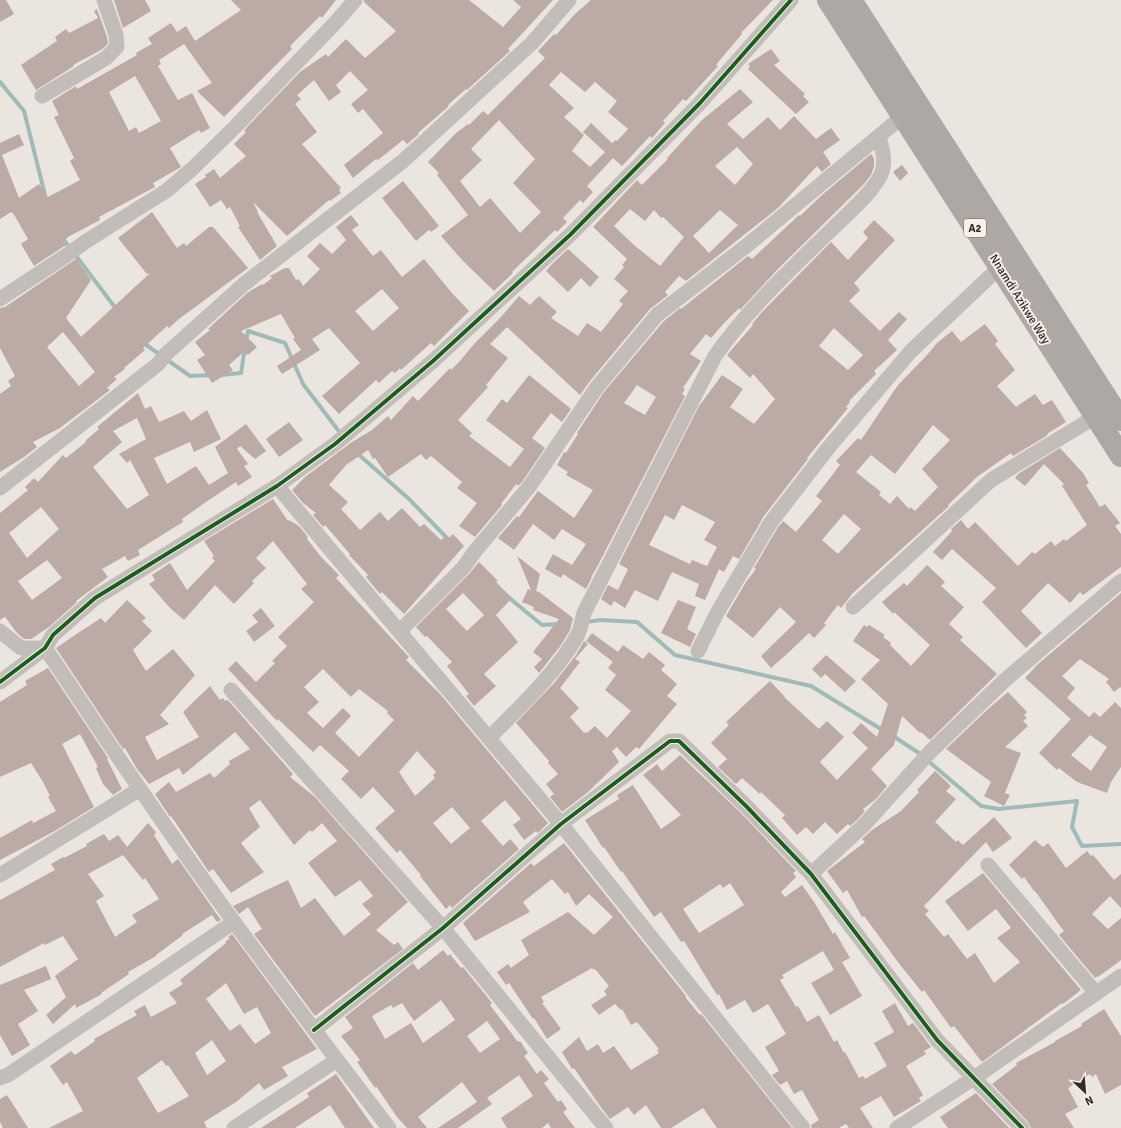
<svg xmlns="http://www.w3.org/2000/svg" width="1121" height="1128" viewBox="0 0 1121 1128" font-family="Signika,sans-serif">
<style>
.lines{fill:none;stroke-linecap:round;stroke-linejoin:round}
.stream{stroke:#9fbab8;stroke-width:4}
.building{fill:#bcaaa4;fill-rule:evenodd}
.minor{stroke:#c3bdb9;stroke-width:15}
.trunk{stroke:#aea8a4;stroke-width:22}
.cycleway-casing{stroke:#f7efe8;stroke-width:6}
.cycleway{stroke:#1b5e20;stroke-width:4}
.labels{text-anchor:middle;stroke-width:4;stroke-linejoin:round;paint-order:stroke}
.shield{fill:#f7efe8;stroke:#6e6662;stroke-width:1}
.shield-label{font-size:11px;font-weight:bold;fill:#332b28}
.street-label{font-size:12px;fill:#332b28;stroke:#f7efe8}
</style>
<rect width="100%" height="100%" fill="#ebe5e0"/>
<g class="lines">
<!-- stream -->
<g class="stream">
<polyline points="0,82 24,111 45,195"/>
<polyline points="61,236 117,310"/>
<polyline points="246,341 248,331 285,343 303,384 341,434"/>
<polyline points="142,342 190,376 212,375"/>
<polyline points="221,375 241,373 245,348"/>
<polyline points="357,453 409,499 448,539"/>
<polyline points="507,596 542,625 558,624"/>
<polyline points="585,622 601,620 637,622 675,655 811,686 884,731"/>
<polyline points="893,736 922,755"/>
<polyline points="927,760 981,806 999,809 1077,801 1072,827 1082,846 1121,844"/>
</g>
</g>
<!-- building -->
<g class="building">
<polygon points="0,0 6,0 14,14 0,22"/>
<polygon points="114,0 145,0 151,11 123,28"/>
<path d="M231,0h105l-14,18 -2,-2 -30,30 2,3 -68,68 -27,-26 15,-8 -28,-39 -25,16 2,4 -3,2 20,34 14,-7 18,35 -9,5 -2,-3 -29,18 11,19 -28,16 2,4 -56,30 1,3 -32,17 -5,4 3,4 -32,21 -13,-22 7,-5 -15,-26h-1l-1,-1 -11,7v-76l19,-9 5,11 -22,10 17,43 20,-14 9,13 32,-17 -10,-19 4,-3 -20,-41 5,-2 -7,-14 24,-15 1,3 60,-34 -1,-2 16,-9 -4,-6 23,-15 6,9 9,-6 9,15 46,-31zM135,76l26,45 -22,12 -3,-6 -7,4 -20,-39z"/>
<polygon points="364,0 469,0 503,27 521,7 513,0 553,0 508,49 510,51 467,90 466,89 448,105 449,106 418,133 419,134 407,144 403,140 378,160 376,159 353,178 344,165 383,133 363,109 358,113 351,104 368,90 350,71 336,85 341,92 329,101 314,80 297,95 301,99 295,104 317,132 302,144 341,188 339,190 341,193 330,201 329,200 287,236 253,202 258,212 257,212 277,246 260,260 238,227 240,226 230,207 227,209 221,200 210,207 195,184 206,177 205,175 214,169 220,178 246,156 234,144 246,132 244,131 248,126 300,72 326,54 328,57 346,39 365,58 396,31 364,2"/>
<path d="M591,0h182l-32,33 1,1 -22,26 -4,5 2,1 -32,35 -3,-2 -20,22 2,2 -13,15 -2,-2 -28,30 -9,-8 -26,28 6,6 -10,11 -3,-3 -17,18 4,4 -10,10 -2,-2 -43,42 1,1 -19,18 -31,-30 -22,-25 27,-21 -31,-40 2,-2 -11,-11 28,-29 12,-9 1,1 14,-14 5,4 57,-57 -7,-7 16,-17 2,1 20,-22zM561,72l24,20 10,-10 22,19 -9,11 20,17 -11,12 -1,-1 -4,3 -21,-20 -8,9 22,20 -15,15 -18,-16 12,-16 -20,-18 10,-9 -25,-23zM499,120l36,39 -22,24 28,29 -21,21 -30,-35 -10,9 -20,-26 22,-21 -11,-11z"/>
<polygon points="97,9 107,37 108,44 101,50 73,65 74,66 36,90 21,65 57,41 55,37 66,29 69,33 98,18 94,11"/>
<polygon points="771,49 780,61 774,65 805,94 803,96 809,102 796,114 748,69 750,66 748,64"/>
<path d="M740,89l13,13 -26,22 16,15 25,-22 12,13 14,-14 22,23 15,-11 9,12 -17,12 8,12 -9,8 -5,-6 -39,42 -92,73 -7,-5 -14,16 3,3 -18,14 -60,72 -10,14 -73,-68 -17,17 18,14 -22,27 2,2 -30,33 14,13 -3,3 41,31 14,-18 -38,-29 16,-21 5,4 22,-28 42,34 -9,13 -11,-9 -19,25 13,10 -23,34 -4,4 -2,-2 -15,20 1,1 -27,32 -16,-11 18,-23 -20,-15 5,-6 -31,-26 -5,4 -5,-6 -33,23 -13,-19 -2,1 -5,-9 -22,15 -17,20 19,17 -7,7 19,21 20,-18 8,9 14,-13 18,19 4,-3 17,16 5,-5 3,3 4,-4 11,12 -60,68 -22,-22 -2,2 -14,-17 2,-2 -19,-20 1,-1 -25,-29 -2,2 -10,-12 3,-2 -13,-10 -11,-13 13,-13 47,-35 20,-12 16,-14 3,4 22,-24 5,5 32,-33 1,2 8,-8 16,-19 25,-25 19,-22 11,9 9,-9 18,16 -6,6 27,18 9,-13 14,9 22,-28 -4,-3 9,-10 -14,-12 10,-12 -2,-2 5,-6 -34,-32 44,-47 5,5 26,-26 -1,-1 35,-38zM737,147l16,17 -18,21 -20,-19zM630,209l15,12 9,-11 7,8 2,-1 21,20 -24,29 -26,-21 -20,-19zM720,210l18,15 -29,28 -16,-17z"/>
<path d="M871,154l3,4v8l-3,9 -7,9 -86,85 -38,41 -1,-2 -14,14 -14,16 -5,-4 -16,20 11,7 -18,27 2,1 -3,5 3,2 -89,173 -5,8h1l-6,12 -23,-15 -2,4 -16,-9 8,-15 19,11 14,-21 -24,-15 -8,11 -21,-16 -19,26 -16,-12 19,-22 2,1 19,-26 36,27 19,-28 -27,-15 2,-3 -11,-7 7,-13 2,1 12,-19 -1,-1 27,-41 59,-70 17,-14 1,1 67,-53 4,3 47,-44 1,1 22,-21zM637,385l19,12 -11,18 -21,-12z"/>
<polygon points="902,165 908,173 900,181 893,172"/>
<polygon points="403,181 439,226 431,232 429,230 416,241 382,198"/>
<path d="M152,212l25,36 7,-5 2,3 23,-19h4l35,41 -69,51 -10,9 -2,-2 -24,22 2,2 -21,18 1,1 -11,8 3,2 -10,9 3,2 -50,38 -27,14 4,5 -13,10 -24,15v-78l11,-8 -3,-5 7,-5 -15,-28v-40l5,-1 71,-48 15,21 -25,38 15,19 69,-64 -3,1 -29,-36zM63,332l32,40 -16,14 -32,-39z"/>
<path d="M351,215l8,10 -7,5 21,26 8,-6 21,27 22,-18 27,33 18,19 -35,35 -3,-3 -30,27 -1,-2 -5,5 -3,-2 -13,12 -3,-3 -37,34 -17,-18 38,-33 -31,-35 -17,11 8,11 -38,24 -5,-8 24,-16 -8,-11 2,-1 -14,-24 -40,17 16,16 -9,8 -4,-3 -15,13 4,5 -21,13 -15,-23 8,-5 -10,-13 15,-12 -2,-1 39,-36 15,-9 1,1 9,-7 -2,-2 15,-8h4l7,12 3,-1 4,7 17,-17 -13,-13 13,-13 12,11 14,-14 -10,-13zM382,289l17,19 -26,23 -18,-20z"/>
<path d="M874,220l21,20 -41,43 6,7 -11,11 31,30 19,-19 8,7 -19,21 9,10 -23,21 2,3 -27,27 1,1 -4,5 2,1 -41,50 1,1 -44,57 -25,43 -6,-3 -9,16 -5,-3 -14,31 -10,-4 4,-12 -27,-12 -14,29 -23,-11 -10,18 -11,-7 -3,5 -10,-7 7,-14 10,5 10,-21 -9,-5 80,-158 23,-31 21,14 -13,18 24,17 21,-25 -22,-25 -3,4 -23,-23 26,-30 -1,-1 10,-12 69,-70 17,18 20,-22 -5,-6zM834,328l29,27 -15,15 -29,-24zM682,505l33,17 -11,18 13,7 -10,19 -15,-6 -2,4 -41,-19 16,-30 9,5z"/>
<polygon points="568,249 599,277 590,287 581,278 568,292 546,271 553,263"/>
<path d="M985,324l13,17 -3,3 20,26 -18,16 19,21 19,-13 8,11 9,-5 14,22 -19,12 1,1 -35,21 -2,-3 -34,24 -29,28 1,1 -97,88 -11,14 -3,-3 -14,18 2,2 -12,13 -5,-5 -21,20 -17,15 -10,-12 35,-34 -16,-15 -27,31 -27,-22 20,-34 10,-13 -2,-1 24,-41 5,-6 13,11 26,-31 -6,-5 24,-31 -4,-4 22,-23 3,2 37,-55 30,-31 9,-11 15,-12 9,11zM933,425l17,15 -28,29 16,18 -23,24 -5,-4 -1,2 -12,-13 -7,8 -11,-9 2,-3 -25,-20 15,-17 24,19zM844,514l17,15 -23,25 -16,-14z"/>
<path d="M138,393l7,16 6,-3 8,16 25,-11 7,10 16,-11 14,29 -27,13 -4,-10 -36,16 13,26 29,-18 13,19 19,-12 -13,-26 31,-23 20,27 -11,8 -15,-13 -3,3 11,15 -4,2 8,11 -14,9 -2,-4 -30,20 -24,17 1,3 -45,28 2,5 -12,6 -3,-5 -23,13 6,8 -32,24 1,1 -28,25 -18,12h-7l-7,-6 -12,-16 -5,3v-107l28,-23 -3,-3 9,-9 4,4 25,-27 3,3 20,-16 -1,-1 14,-12 -2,-2zM137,418l9,21 -27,15 8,9 3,-3 19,35 -22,14 -34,-42 29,-25 -9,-11zM41,507l18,22 -32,29 -18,-25zM47,560l15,18 -30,22 -14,-19z"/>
<polygon points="289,422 303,440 279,457 266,439"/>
<polygon points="1060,448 1083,473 1089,483 1086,485 1100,507 1105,504 1120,523 1115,526 1121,534 1121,567 1083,595 1080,592 1070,603 1048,583 1021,611 1042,633 1026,648 982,602 996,588 952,549 942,560 933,552 952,531 951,529 961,520 968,529 975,522 1018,566 1032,552 1035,554 1051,541 1055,546 1064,539 1066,541 1087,525 1062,486 1064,484 1044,464 1025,486 1015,478 1018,474"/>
<path d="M273,499l15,22 1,-1 10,6 9,11 -1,2 15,19 17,17 -3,3 71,77 2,2 -3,3 34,34 108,129 -10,10 -2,-2 -12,9 -11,-15 8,-6 -16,-19 -24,21 22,25 7,-7 9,10 -67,59 -2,-3 -4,4 -26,-33 1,-1 -21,-25 -3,3 -22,-25 20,-17 -22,-24 -12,12 -20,-20 8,-8 -29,-26 -7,7 -35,-33 -1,2 -49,-52 8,-8 20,21 19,-19 -3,-2 15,-15 -9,-9 36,-35 -13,-13 6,-5 -34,-43 -17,17 10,10 -14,13 2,2 -20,21 -19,-19 -31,35 -14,-12 -21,-24 6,-4 -3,-5 18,-12 17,27 28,-29 -3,-3 2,-2 -10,-15zM323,669l28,28 8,-8 29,22 -1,2 7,7 -35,37 -24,-24 16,-17 -8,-8 -20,20 -16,-15 12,-11 -15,-15zM417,751l19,21 -3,3 2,3 -20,18 -16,-24zM452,807l18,21 -19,16 -18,-21z"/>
<polygon points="517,556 540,574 536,591 539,592 573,618 570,630 561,645 539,673 534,667 542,659 533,652 559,619 533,610 534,607 522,602 528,589 531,590"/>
<path d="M479,562l19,19 -2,1 16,16 -16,17 22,27 -34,32 12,12 -22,20 -8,-10 3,-2 -22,-28 5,-4 -25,-26 -2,1 -9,-10 53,-53zM463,593l21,22 -17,16 -21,-22z"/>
<polygon points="927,565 945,582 941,586 964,607 949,624 963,637 960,640 997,674 930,740 921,732 920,733 902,716 894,745 871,769 887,786 876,799 863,809 865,811 858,819 850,826 848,824 837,834 825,822 813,834 806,827 797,835 782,818 785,815 761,792 760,794 742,778 736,784 718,767 727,759 711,743 729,725 726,722 770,681 785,697 784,697 819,729 827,721 844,737 820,762 837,780 868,748 852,733 861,723 877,737 888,704 861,679 880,660 853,641 864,625 867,627 869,625 885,635 883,637 891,643 890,645 911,666 930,645 894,612 893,614 882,602 904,583 907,586"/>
<path d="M1121,593v95l-1,-1 -6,5 -8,-10 3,-3 -29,-20 -18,17 13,12 -8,10 22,19 5,-5 6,5 15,-15 6,6v59l-10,15 -4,11 -30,-11 -18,-14 -2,2 -18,-17 32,-34 -46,-41 12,-13zM1090,735l17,12 -16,24 -20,-16z"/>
<polygon points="127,600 146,618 142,621 152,631 133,650 146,671 173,649 195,675 160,715 169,724 145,737 157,760 199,737 183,712 210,686 220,700 223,698 225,701 228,700 293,774 290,777 315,797 408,902 376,930 394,945 398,942 403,949 315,1016 254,934 262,929 248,907 239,914 233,906 288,880 301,908 315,898 344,936 371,914 362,904 373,896 360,880 335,897 308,863 337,841 322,823 312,832 310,830 294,845 260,800 249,808 260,827 241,843 264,872 231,893 213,869 209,872 171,816 170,817 155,794 169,782 176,792 210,773 214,778 230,764 229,761 250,749 235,732 183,775 179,768 149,784 137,769 125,748 123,749 56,648 75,635 101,618 105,623"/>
<polygon points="678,600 696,607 687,629 696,634 690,647 661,633"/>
<polygon points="261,608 275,626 254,642 246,631 258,622 252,615"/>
<polygon points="592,633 618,652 623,645 643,659 649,652 665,665 661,670 677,684 667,696 677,704 639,749 636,747 626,757 617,747 612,751 619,762 588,792 562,812 550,797 554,794 546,784 558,774 548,763 549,761 516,723 555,682 576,655 584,641 588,644 575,659 580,662 560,688 579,708 570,717 584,733 586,732 587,733 595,726 607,738 631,711 605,690 616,675 608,668 613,662 586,641"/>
<polygon points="826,655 856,681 845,692 825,674 821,678 812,669"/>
<polygon points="48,668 108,758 107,759 122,789 113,795 103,784 96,768 98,767 80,734 62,744 94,807 53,832 0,860 0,838 32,820 33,823 56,811 48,797 50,796 43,782 31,763 0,777 0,702 27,685 25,681"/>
<polygon points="1008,692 1027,712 1024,715 1027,718 1023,721 1028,726 1005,747 1021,753 1005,793 1010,795 1004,806 984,796 991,782 946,749 988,709"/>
<path d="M680,755l61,58 55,58 -3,2 3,4 -15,15 4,5 17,-12 12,17 19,32 2,-2 15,26 -8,4 20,34 -32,19 -19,-32 23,-13 -11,-19 -41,24 2,3 -4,2 16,27 2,-1 9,16 12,-7 15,27 3,-2 7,13 1,-1 14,26 4,-2 2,3 22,-13 -13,-23 20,-11 -12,-21 13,-8 13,23 5,-3 18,24 -7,4 2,3 -20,12 17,29 -4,3 2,3 -27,16 -13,-21 -21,12 13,20h-24l-3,-4 -7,4h-27l-1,-3 8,-5 -17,-30 -8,4 -7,-13 -7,4 -8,-10 7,-4 -14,-24 21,-13 -18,-30 -15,9 -8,-13 -18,10 -8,-16 -2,1 -33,-54 -3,1 -20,-30 -7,5 -32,-46 -1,1 -17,-25 -1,1 -18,-28 34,-21 -2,-4 16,-10 28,44 20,-14 -38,-40 14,-11 5,7zM730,883l14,22 -45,28 -16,-24 37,-25 3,4z"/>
<polygon points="935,771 951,786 946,791 956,799 935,822 956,842 958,840 963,845 994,817 1012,838 993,852 986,842 924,906 929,911 925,914 944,937 948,934 967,959 975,953 994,983 1020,962 997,938 1011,928 996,909 968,931 945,901 983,873 1081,990 1063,1004 1062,1003 982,1062 954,1026 951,1028 924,990 922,992 901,966 864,916 862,917 847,890 843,893 827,871 865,842 862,839 872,830 901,811 919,792 917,790"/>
<path d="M148,823l8,9 -2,3 18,29 6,-5 43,61 -4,2 -5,-7 -30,19 1,1 -27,20v1l-28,16 1,2 -28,19 1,1 -26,14 -1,-4 -22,20 -7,-9 20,-18 -11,-21 23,-17 -15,-23 -18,9 -1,-2 -44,24v-67l55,-30 -4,-6 12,-7 1,1 23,-12 -1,-2 18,-10 5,7 9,-6 9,12zM123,855l20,25 2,-2 14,21 -27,16 5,7 -22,15 -19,-36 8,-5 -16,-22z"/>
<polygon points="1035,840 1043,847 1048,843 1066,868 1087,851 1091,856 1093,855 1114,880 1121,874 1121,908 1110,896 1092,914 1108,929 1121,918 1121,960 1098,977 1098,976 1095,978 1059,935 1064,931 1060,926 1035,891 1034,891 1024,877 1022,879 1009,865"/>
<polygon points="564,843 686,996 685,997 700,1015 701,1014 792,1128 717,1128 703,1108 671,1128 661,1128 646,1105 634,1115 628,1107 610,1119 600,1106 574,1068 572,1069 562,1052 579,1037 587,1051 598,1044 603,1053 614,1046 631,1070 659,1053 657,1050 659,1049 637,1022 631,1025 622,1009 621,1010 615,1004 599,1015 591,1005 607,995 604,991 609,986 595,969 594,970 592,968 541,997 544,1002 542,1003 561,1029 547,1039 534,1018 533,1019 509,983 506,985 497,972 508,964 511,968 529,955 521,940 568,912 594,935 613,917 589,894 576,906 568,892 565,894 552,879 523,902 530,912 475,941 463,923 531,863 534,866"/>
<path d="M232,934l85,115 -35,18 6,9 -24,14 -5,-7 -23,19 -32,20 3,6h-158l34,-17 -16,-29 -4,3 -13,-19 21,-15 4,4 20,-14 -1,-2 43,-24 -3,-4 11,-6 6,12 26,-14 -8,-10 14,-9 -3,-4 46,-37 -1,-1 5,-4 -2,-1zM226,983l18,31 13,-7 14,26 -16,11 -15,-20 -10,7 -24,-32zM212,1040l14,21 -19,14 -12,-22zM162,1060l4,6 2,-1 21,31 -31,17 -21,-35z"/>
<path d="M443,950l5,6 2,-2 11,14 2,-1 29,36 -2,2 28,37 2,-1 8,12 -4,3 13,18 4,-4 8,9 -5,4 14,19 3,-2 6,9 -4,3 12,16h-24l-3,-5 -6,5h-35l-6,-10 32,-22 -14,-21 -32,23 5,6 -34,24h-20l39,-26 -15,-20 -44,35 9,11h-20l-10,-11 -21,-31 -1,2 -18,-26 3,-2 -19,-24 12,-8 -8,-11 68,-54 5,7zM441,1000l14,20 -32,23 -12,-20 -26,16 -13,-23 19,-11 2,3 9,-5 12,18zM487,1021l13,18 -20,14 -13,-17z"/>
<polygon points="46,966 51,979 24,990 38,1011 18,1024 30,1045 12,1056 0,1035 0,985"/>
<polygon points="1104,1009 1121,1036 1121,1085 1105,1094 1096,1074 1092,1077 1090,1074 1068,1088 1078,1107 1065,1114 1074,1128 1031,1128 1028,1122 992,1084 1017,1065 1016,1063 1055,1042 1055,1041 1082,1026 1081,1024"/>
<polygon points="336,1074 374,1128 345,1128 330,1105 295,1128 261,1128 309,1097 307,1093"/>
<polygon points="976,1093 1009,1128 948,1128 940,1117"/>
<polygon points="7,1095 28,1128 3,1128 0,1122 0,1099"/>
</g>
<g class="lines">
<!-- minor -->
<g class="minor">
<polyline points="42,96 106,58 117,47 116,35 104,0"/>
<polyline points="0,299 64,257 85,242 166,191 192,169 235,127 336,22 355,0"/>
<polyline points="277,486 561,824 803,1128"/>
<polyline points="0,488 158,364 166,354 244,284 403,161 532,43 569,0"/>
<polyline points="853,607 991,480 1095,417"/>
<polyline points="0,631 21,648 45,648"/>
<polyline points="400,631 463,568 476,550 529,487 597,387 657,315 750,243 903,116"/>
<path d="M45,648c32,47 63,95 95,141 79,116 164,228 249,339"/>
<polyline points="698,651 717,613 771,522 829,447 911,351 1000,267"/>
<polyline points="0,682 45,648 53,635 95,598 277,486 335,444 433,361 570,235 700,103 791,0"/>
<polyline points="231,690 443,928 606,1128"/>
<path d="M489,738c29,-29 68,-66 88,-102 4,-7 5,-16 7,-23l131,-257c33,-47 75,-86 115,-125 15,-15 45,-40 52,-59 4,-12 0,-24 -3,-35"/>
<polyline points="988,865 1096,993"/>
<polyline points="811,874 864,825 930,752 1005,680 1121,581"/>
<polyline points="0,875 140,789"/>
<polyline points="314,1030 443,928 561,824 670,741 679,741 747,807 811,874 937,1040 1022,1128"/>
<polyline points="0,1078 8,1075 234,922"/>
<polyline points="234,1128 337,1060"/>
<polyline points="897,1128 974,1078 1121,976"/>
</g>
<!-- trunk -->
<g class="trunk">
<polyline points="828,0 1121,456"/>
<polyline points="851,0 1121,420"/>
</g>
<defs>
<g id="cycleway">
<polyline points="0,682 45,648 53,635 95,598 277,486 335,444 433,361 570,235 700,103 791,0"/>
<polyline points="314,1030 443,928 561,824 670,741 679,741 747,807 811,874 937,1040 1022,1128"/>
</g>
</defs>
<!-- cycleway casing -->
<use href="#cycleway" class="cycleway-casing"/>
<!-- cycleway -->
<use href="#cycleway" class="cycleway"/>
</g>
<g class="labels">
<!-- shield labels -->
<rect class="shield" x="964" y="219" width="22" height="18" rx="3"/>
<g class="shield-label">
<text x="975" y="232">A2</text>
</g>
<!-- street labels -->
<g class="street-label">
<text transform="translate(1020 299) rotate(58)" y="4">Nnamdi Azikwe Way</text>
</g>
</g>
<!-- north arrow -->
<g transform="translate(1085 1092) rotate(154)" stroke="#f7efe8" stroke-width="3" paint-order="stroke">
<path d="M0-3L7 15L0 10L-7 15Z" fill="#332b28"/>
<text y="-6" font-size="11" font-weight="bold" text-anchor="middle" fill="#332b28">N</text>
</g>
</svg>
